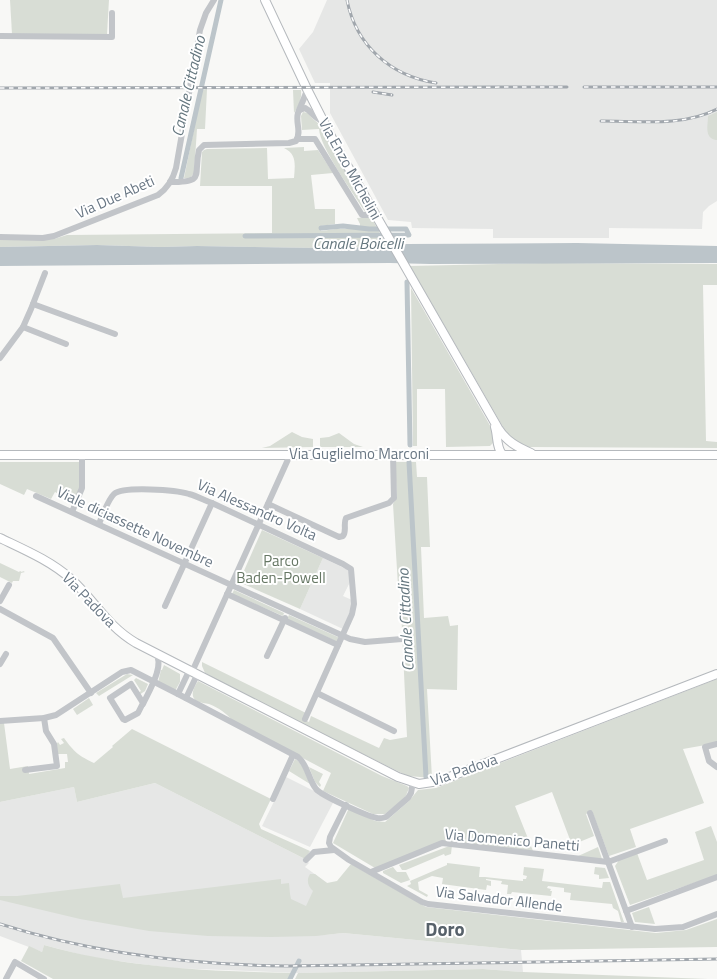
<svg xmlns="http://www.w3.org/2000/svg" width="717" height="979" viewBox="0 0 717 979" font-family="'Titillium Web',sans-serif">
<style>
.built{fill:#e6e7e6}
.green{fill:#d8ddd5}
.water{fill:#bcc5ca}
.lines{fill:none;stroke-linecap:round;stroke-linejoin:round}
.canal{stroke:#bcc5ca;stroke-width:5}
.major-casing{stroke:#b5b9bd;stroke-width:10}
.minor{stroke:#c2c5c9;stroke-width:6}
.major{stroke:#fff;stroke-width:8}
.rail-casing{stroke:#a1a7ad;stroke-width:3}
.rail{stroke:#fff;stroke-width:1.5;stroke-dasharray:4.5;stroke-linecap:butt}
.labels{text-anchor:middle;stroke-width:4;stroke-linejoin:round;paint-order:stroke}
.street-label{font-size:15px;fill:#697784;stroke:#fff}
.park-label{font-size:15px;fill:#667764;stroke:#fff}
.water-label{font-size:16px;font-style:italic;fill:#65777f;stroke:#fff}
.district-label{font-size:19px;font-weight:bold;fill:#57616a;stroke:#fff}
</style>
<rect width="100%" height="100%" fill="#f8f8f6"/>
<!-- built -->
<g class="built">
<polygon points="327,0 717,0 717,201 709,206 703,212 702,229 609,228 609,238 493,238 493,229 412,228 411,222 388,220 330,113 330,83 315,83 299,49 313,32"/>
<polygon points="323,558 346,569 349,572 350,582 343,596 352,600 352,606 343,629 300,609"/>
<polygon points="286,777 334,801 310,847 262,826"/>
<polygon points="155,783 305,859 309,863 305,867 341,893 324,935 343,933 521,950 523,972 483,969 298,973 172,968 94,958 44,945 42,952 0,936 0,802 74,787 77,802"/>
</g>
<!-- green -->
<g class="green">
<polygon points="10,0 109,0 107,34 12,34"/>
<polygon points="207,89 205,129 197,129 194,173 190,178 184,178 202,90"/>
<path d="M293,90h8c1,8 -2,16 -7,23z"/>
<path d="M303,112l5,1 5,6 6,5 49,89 -3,-1c-11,-18 -45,-64 -46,-83l-17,1 -1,-14z"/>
<path d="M717,112v28h-1c-12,-2 -8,-15 -8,-24z"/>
<path d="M304,147v4l14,-1 15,23 -22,2 4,34h20v15l-15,2 1,5 15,-2h24v-5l-3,-6 14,-1 16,29 -67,2 -123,-2 -36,1 -64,-2 -97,2v-8h54l13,-4 205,-2v-47h-72l2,-34 2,-2 3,-1 60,-1 1,31 26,-1c1,-13 3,-24 -10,-30z"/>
<polygon points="544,263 717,264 717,285 703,285 706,441 717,442 717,448 529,447 519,445 510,439 410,266"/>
<polygon points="411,288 492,429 494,442 490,446 446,447 445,389 417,389 417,446 413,446"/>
<polygon points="292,432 302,437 313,439 313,447 262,448 270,446"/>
<polygon points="339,433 354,444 363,447 320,447 320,438 329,437"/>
<polygon points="0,462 80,462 79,488 74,502 55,492 51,499 27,489 24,495 0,484"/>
<polygon points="395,462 416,462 417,477 427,477 430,547 421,547 424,618 448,616 450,626 458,625 457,690 427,689 432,778 408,776 387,766 247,696 205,673 202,666 202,662 306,713 303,719 309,722 311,716 379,748 384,738 390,740 407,737 400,588 398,586 393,504 397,497"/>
<polygon points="262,530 323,558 300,609 239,582"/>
<polygon points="0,563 19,572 20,571 22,572 23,571 25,572 21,573 19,581 13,581 12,583 0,577"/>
<polygon points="234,590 284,613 283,616 232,594"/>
<polygon points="289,615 340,638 338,642 287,619"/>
<polygon points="164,665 180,674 180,682 175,691 158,683 161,670 162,670"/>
<polygon points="127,674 133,675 99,696 96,693"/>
<polygon points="136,678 148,684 145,691 139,695 138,693 141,691 134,680"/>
<polygon points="717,679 717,743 683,749 704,803 630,829 636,847 609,856 592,811 586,814 594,836 572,845 552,792 515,806 533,851 441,842 375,868 333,843 349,808 375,821 385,822 409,801 418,790 436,788"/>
<path d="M198,681l184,95 25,10 2,2 -4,10 -20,16h-12l-50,-23 8,-18 -98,-52c-7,-8 -14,-13 -24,-17 -3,-1 -9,-1 -12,-3 -8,-4 -3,-14 1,-20z"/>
<polygon points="89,698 93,705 77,715 73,709"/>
<path d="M0,723h4l6,46 18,-3 1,8 36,-6v-6h3l-1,-8h-9l-2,-9 2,-3 2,3 4,-2 -3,-4 3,-1c10,14 15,18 30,25l19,-16 -1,-1 20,-17 4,2 135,68 -12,25 2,5 49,22 -5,8 -150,-76 -78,19 -3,-15 -74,15z"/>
<path d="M295,759c8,4 11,17 15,25l-21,-13z"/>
<polygon points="309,767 323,774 319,782 321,785 320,787 315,782"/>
<polygon points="711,826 717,842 717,875 630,905 615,866 619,860 637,853 647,880 704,860 695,832"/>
<polygon points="452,845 451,854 445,856 444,854 406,870 402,870 399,865"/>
<polygon points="598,847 602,859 576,857"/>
<polygon points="447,863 480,867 479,877 485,877 523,881 523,879 526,879 527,876 523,875 524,867 544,869 542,881 602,888 603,882 610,882 624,922 621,922 618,911 613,908 612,904 570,900 571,893 564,892 564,888 548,886 547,888 551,889 550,891 552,891 551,896 512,892 511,894 507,894 508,885 501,884 502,881 486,879 486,880 491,881 491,886 487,885 486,890 442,884 443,878 432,876 418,882 419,890 428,895 427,897 407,886 411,884 410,881 447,865"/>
<path d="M351,864l75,43 230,26 30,-3 31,-11v28l-196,3 -178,-17 -27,3 -45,1 -63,-1 -59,-5 -69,-12 -80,-19v-4h17l103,-12 3,14 158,-19v5l8,-1 1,11 1,5 15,7 7,-15c-5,-4 -7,-11 -3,-17h5l12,9 10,-2z"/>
<polygon points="393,867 397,872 406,872 410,880 401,883 383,873 383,871"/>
<polygon points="595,867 605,868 609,878 599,879 599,875 594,874"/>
<polygon points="649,907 655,924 635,922 632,913"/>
<path d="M44,945c81,23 163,26 247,28l-3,6h-235l-32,-18 8,-15 13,6z"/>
<polygon points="483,969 523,972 708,979 295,979 298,973"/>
</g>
<!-- water -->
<polygon class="water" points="577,243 717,246 717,263 430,264 390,263 0,266 0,247 97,245 161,247 197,246 320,248 378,247 406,244"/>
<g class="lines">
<!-- canal -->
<g class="canal">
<polyline points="181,178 221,0"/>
<polyline points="245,236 409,235 406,229 369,229 343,226 321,228"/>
<polyline points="407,282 410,445"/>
<polyline points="409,462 426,777"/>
<polyline points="290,979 299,961"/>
</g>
<defs>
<g id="major">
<path d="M265,0l42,89 29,57 162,282c8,13 19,19 33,25"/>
<path d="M495,427c3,9 1,20 7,27"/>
<polyline points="0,455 717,455"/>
<path d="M0,538c25,12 51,23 71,41 24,22 36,47 65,64l262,134 21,7 20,-3 278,-107"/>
</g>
</defs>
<!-- major casing -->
<use href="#major" class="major-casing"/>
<!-- minor -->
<g class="minor">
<polyline points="0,36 112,37 112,13"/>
<path d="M300,110l5,-2c8,4 9,11 18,13"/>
<polyline points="297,139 315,139 362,215 369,215"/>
<path d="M170,182c36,0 23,-6 29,-32l5,-5 85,-2 7,-2c6,-9 -1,-19 2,-28 3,-9 7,-15 9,-24"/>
<path d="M0,237l43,1 11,-2 104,-41c10,-7 15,-16 18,-27l24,-138 6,-17 8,-13"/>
<polyline points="33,304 115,334"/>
<polyline points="23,327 66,344"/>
<polyline points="0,358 23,327 31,309 45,273"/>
<polyline points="36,496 350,639 365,642 402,639"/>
<path d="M268,504l71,33 4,-1c4,-5 0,-12 3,-18l43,-15 5,-5 -1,-44"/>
<polyline points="72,512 82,488 82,455"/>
<path d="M99,524c3,-8 9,-24 15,-30 10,-8 62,-4 75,0 8,2 15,6 23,9l131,61 8,5 3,35 -2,10 -47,105"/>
<polyline points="227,594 338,645"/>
<polyline points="0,601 9,585"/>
<polyline points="165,606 212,503"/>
<polyline points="0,609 53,638 91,693"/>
<polyline points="267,656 285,618"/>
<polyline points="0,664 6,654"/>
<polyline points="192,672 290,455"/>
<polygon points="131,684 143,703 138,713 125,720 123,719 110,698"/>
<polyline points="317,693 394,731"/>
<polyline points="178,694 189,671"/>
<polyline points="186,698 197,675"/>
<path d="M143,704c5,-11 23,-40 12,-51"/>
<path d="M0,721l44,-3 12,-3 66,-43 9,-2 47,24 120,63c10,8 10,22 18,32 6,7 51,27 61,29 3,1 6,0 9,-1l22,-19 3,-5 2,-11"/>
<polyline points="717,744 705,747 709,761 717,767"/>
<polyline points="25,770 57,766 54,744 46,731 44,718"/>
<polyline points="273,799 293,755"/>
<polyline points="346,805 330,837 329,843 331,847 349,860 422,902 428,904 655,929 683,927 717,914"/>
<polyline points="590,813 632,927"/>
<polyline points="306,860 314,852 334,850"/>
<polyline points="371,872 442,843 608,862 665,841"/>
<polyline points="626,911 717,877"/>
<polyline points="6,979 15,962 44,979"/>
</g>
<!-- major -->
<use href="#major" class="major"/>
<defs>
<g id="rail">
<path d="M347,0c9,46 44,76 89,83"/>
<polyline points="584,87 717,87"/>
<polyline points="0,88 567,87"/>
<polyline points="373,92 392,95"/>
<path d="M601,121c38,0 81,6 116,-12"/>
<path d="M0,924c94,30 191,41 289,42l428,-7"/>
</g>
</defs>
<!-- rail casing -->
<use href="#rail" class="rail-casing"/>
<!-- rail -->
<use href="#rail" class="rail"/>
</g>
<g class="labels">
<!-- street labels -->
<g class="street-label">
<text transform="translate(350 169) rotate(61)" y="5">Via Enzo Michelini</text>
<text transform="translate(115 197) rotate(-24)" y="5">Via Due Abeti</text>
<text x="359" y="459">Via Guglielmo Marconi</text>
<text transform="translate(257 510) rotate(24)" y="5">Via Alessandro Volta</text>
<text transform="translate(135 527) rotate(25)" y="5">Viale diciassette Novembre</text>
<text transform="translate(89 600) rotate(46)" y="5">Via Padova</text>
<text transform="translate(464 770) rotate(-19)" y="5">Via Padova</text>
<text transform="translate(512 840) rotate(5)" y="5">Via Domenico Panetti</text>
<text transform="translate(499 899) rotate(7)" y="5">Via Salvador Allende</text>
</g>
<!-- park labels -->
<g class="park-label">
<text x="281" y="566">Parco<tspan x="281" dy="17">Baden-Powell</tspan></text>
</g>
<!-- water labels -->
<g class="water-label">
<text transform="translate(188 86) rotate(-77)" y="6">Canale Cittadino</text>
<text x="358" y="249">Canale Boicelli</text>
<text transform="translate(405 620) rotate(-93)" y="6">Canale Cittadino</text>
</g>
<!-- district labels -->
<g class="district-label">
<text x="445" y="936">Doro</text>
</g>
</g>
</svg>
